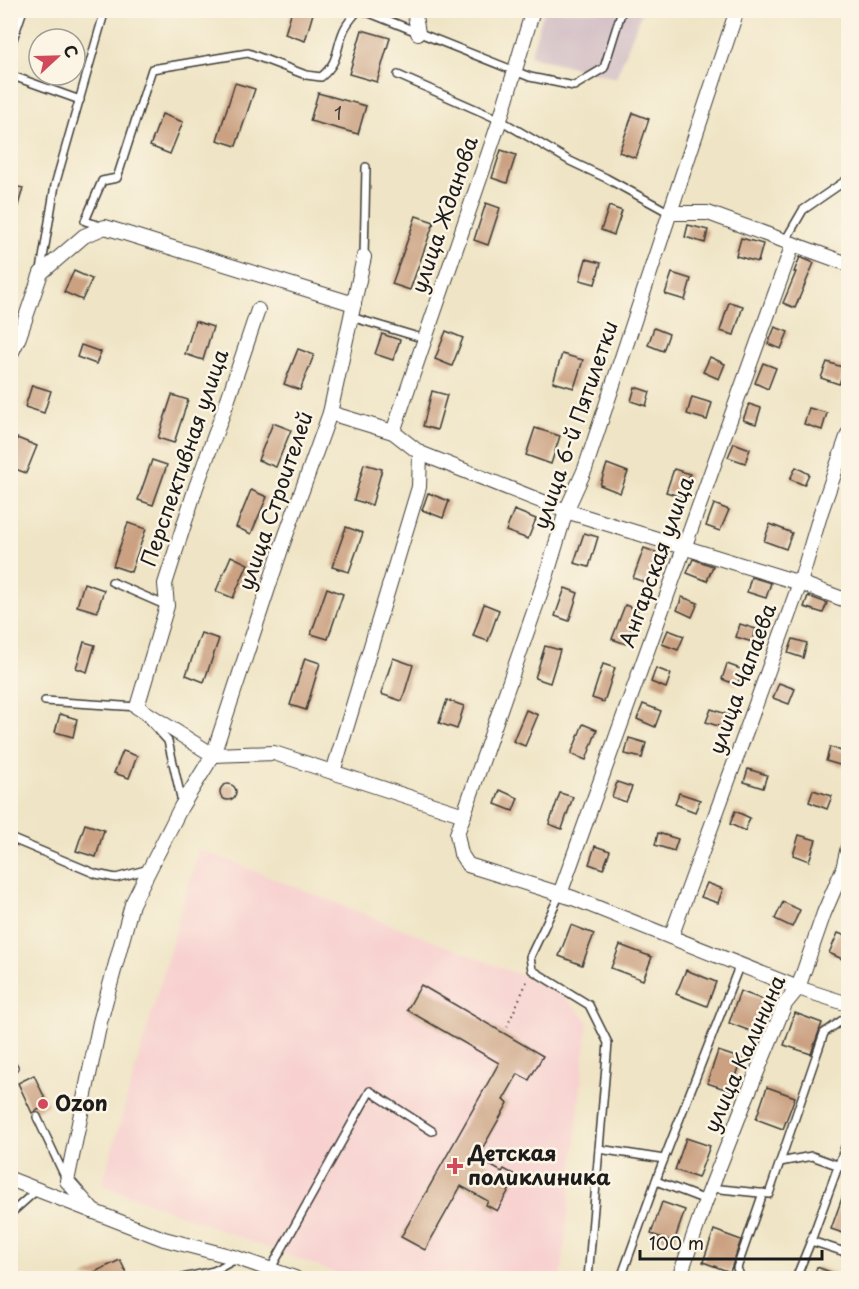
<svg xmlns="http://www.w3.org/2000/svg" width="859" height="1289" viewBox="0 0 859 1289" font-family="'Playpen Sans',sans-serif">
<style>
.built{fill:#f7d0cf}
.industrial{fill:#d2bec5}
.building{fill:#cba182}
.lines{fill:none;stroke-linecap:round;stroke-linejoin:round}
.lane-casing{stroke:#3c3a35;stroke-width:10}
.street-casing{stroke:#3c3a35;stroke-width:16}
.path{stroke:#3c3a35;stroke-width:2;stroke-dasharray:1.5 4.5;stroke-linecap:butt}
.lane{stroke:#fff;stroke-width:7}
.street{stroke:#fff;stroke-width:14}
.poi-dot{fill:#d1495b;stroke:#fcf5e5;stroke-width:2}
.labels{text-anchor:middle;stroke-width:5;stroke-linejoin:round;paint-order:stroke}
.number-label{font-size:18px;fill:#483d36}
.street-label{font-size:21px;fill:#1c1c1c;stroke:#fcf5e5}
.poi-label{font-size:21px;font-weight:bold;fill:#1c1c1c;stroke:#fcf5e5;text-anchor:start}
</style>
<rect width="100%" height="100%" fill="#fcf5e5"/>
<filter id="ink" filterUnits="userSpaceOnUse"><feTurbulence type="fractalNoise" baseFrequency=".0167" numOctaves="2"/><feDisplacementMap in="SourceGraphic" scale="12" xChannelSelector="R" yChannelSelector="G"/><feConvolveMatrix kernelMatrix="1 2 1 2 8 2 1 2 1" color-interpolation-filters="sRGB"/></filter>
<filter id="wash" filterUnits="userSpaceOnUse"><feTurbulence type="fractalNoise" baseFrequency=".008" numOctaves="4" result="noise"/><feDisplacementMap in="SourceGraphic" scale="24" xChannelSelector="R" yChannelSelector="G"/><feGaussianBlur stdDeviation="1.35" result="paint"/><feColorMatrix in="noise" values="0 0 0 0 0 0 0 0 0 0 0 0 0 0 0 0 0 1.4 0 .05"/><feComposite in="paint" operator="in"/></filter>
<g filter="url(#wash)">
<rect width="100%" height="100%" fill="#efe4c5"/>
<!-- built -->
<polygon class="built" points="199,849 556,989 588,1021 561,1278 348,1278 102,1185"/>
<!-- industrial -->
<polygon class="industrial" points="544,11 642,11 616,78 530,56"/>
<g id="blocks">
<!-- building -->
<g class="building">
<polygon points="292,10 314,10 305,41 285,34"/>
<polygon points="362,30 390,38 377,82 349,74"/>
<polygon points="235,83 255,89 236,146 217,140"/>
<polygon points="318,93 366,106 358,134 310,121"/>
<polygon points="633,113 649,119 636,158 619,152"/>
<polygon points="162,114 183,122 170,154 150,146"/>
<polygon points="501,150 516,155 507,183 492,178"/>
<polygon points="10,185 23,188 13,223 10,223"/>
<polygon points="486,203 500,208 488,245 474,240"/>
<polygon points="609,206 622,211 614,235 601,230"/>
<polygon points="416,216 434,222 410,290 392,284"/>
<polygon points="688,225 708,230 705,243 685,237"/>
<polygon points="741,238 763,244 758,262 736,256"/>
<polygon points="800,257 814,263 795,308 783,303 796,272 794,272"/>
<polygon points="586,259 601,263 595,284 580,280"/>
<polygon points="74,271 92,279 82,300 64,292"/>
<polygon points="672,273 691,279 685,300 665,294"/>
<polygon points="729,302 743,306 734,335 720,331"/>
<polygon points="195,321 213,327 203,360 185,354"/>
<polygon points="775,327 788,332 781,349 768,344"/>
<polygon points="654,328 669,334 663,351 648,345"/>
<polygon points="446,331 463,338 452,366 435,359"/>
<polygon points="382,334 400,340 393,360 375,354"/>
<polygon points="81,345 101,352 96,364 77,357"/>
<polygon points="298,349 314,355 300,390 284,384"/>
<polygon points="562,354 583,360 574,388 553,382"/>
<polygon points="710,357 725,364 719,379 703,372"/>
<polygon points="827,362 845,368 839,384 821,378"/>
<polygon points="763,363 776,368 768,389 755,383"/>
<polygon points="32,385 51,391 44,413 25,407"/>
<polygon points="635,387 650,392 646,406 631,401"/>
<polygon points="432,391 447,395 437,430 423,426"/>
<polygon points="172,395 188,400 174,443 158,438"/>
<polygon points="692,397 712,403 707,420 687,414"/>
<polygon points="749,404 761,408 756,424 743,420"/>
<polygon points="809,408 827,413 822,430 804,424"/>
<polygon points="273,423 291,430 276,467 258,460"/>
<polygon points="535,428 560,436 551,464 526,455"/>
<polygon points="17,438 37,446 26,473 10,467 10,455"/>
<polygon points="734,443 750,449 745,463 728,457"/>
<polygon points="152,460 167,465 153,505 138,500"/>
<polygon points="364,464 382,469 372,505 354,500"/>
<polygon points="607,464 628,472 620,493 600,485"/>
<polygon points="796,467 809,474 804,485 790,479"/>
<polygon points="674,469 690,474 682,497 666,492"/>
<polygon points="251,490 267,497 251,534 236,527"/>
<polygon points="428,493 449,501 443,518 422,510"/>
<polygon points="714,504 729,510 720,531 706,526"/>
<polygon points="514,510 536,519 528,539 506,531"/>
<polygon points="128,523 146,529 131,572 113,566"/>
<polygon points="770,524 792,533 786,549 764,541"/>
<polygon points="346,527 363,533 349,572 332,567"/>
<polygon points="584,533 598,537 589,567 574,563"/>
<polygon points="644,548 658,553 647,583 633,578"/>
<polygon points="231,556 248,564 233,598 216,591"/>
<polygon points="693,559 713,566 707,581 687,573"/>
<polygon points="751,577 771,583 766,598 747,592"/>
<polygon points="84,583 104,590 97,612 77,606"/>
<polygon points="327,588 343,594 328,639 311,634"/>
<polygon points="565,588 578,593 569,621 555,616"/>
<polygon points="808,596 827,603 823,613 804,607"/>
<polygon points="682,597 698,603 692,617 677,610"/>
<polygon points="484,604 499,610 488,641 473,636"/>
<polygon points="625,605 638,610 626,644 612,639"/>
<polygon points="740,624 756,629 752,642 736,637"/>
<polygon points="668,630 684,636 678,650 662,644"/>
<polygon points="201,633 219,639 204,682 186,675"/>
<polygon points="793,639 807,643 803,658 788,653"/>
<polygon points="84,642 95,645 87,672 76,668"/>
<polygon points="545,646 560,650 550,683 535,678"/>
<polygon points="305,658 320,663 306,710 290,705"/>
<polygon points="393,658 413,665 402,701 381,694"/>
<polygon points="603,664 615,668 604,702 592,698"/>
<polygon points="727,664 743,670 737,685 722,679"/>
<polygon points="656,668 671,674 666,688 651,682"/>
<polygon points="779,683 795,689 789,704 773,698"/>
<polygon points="447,700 464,706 457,729 439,723"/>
<polygon points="643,704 661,711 655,727 637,719"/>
<polygon points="711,709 729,715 724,728 706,722"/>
<polygon points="526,710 538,715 525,746 513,741"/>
<polygon points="60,714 77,719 73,737 55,732"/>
<polygon points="583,724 597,730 586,760 571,754"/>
<polygon points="629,738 646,743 642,758 625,754"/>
<polygon points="830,747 847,753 843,766 826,761"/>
<polygon points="123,751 137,756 129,778 114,773"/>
<polygon points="748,769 767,775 763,788 744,782"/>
<polygon points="617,782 632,787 626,802 612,797"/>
<circle cx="228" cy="792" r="8"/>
<polygon points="500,790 518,798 513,811 495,804"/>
<polygon points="813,790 832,796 827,809 809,802"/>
<polygon points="560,793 573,797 562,829 549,824"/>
<polygon points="679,793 700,800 695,812 675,804"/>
<polygon points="735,811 750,818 745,831 730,824"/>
<polygon points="85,824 104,830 96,857 76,851"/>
<polygon points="658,833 678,839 674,851 655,845"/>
<polygon points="799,835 816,840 809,861 793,855"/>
<polygon points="595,846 610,851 603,869 589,864"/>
<polygon points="707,883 723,889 718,903 701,897"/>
<polygon points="783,902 800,910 792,927 775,919"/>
<polygon points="571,925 594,934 582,965 559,956"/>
<polygon points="838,933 849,937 849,962 829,953"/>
<polygon points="620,945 652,957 643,980 611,968"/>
<polygon points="686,970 716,982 707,1006 676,994"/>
<polygon points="421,985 543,1056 529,1080 518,1074 503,1100 508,1103 477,1158 502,1172 504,1169 517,1176 497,1211 486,1205 488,1201 461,1186 425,1250 401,1237 499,1063 407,1010"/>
<polygon points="740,991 764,1000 753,1032 729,1023"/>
<polygon points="795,1013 822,1023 811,1054 784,1045"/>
<polygon points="718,1051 742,1059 731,1091 707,1083"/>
<polygon points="34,1075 48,1105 32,1113 18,1083"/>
<polygon points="767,1087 795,1097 783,1129 756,1119"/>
<polygon points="686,1138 710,1146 698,1178 675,1170"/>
<polygon points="847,1184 849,1184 849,1235 831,1229"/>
<polygon points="662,1202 685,1210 674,1242 651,1234"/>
<polygon points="714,1230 741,1240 730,1272 703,1262"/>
<polygon points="120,1260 129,1278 82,1278"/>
<polygon points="817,1267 844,1277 844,1278 813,1278"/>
</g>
</g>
</g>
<g filter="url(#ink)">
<use href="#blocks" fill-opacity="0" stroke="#3c3a35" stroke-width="1.5"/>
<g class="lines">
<defs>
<g id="lane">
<polyline points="362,10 530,77 574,86 604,68 622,10"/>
<polyline points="10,48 23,10"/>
<polyline points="10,75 80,100"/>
<polyline points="398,75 500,120 570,161 606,178 670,213"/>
<path d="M104,227l-19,-6 17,-40 15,-3 35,-109 96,-16 58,22 15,2c19,-16 14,-27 23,-47 3,-7 9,-13 14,-20"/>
<polyline points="785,241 803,210 848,179"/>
<polyline points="364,257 366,167"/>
<polyline points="41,270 55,185 105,10"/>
<polyline points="351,317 425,339"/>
<polyline points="112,582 167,606"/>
<polyline points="45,701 138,707"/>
<polyline points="149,720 168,741 182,802"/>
<polyline points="10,838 96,874 116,878 149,869"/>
<polyline points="560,894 530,957 532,970 589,1005 608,1043 588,1278"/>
<polyline points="10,1069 14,1067"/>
<polyline points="37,1117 66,1179"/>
<polyline points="599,1149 664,1159"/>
<polyline points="780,1162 812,1156 848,1169"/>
<polyline points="656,1181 706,1200"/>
<polyline points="711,1188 769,1194 824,1033 848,1016"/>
<polyline points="10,1214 38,1189"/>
<polyline points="811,1241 848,1139"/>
<polyline points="270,1270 370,1091 432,1131"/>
<polyline points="183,1278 214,1271 236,1259"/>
<polyline points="621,1278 659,1172 740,964"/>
<polyline points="741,1278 737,1268 763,1193"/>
<polyline points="796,1278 811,1241 848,1253"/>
</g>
<g id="street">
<polyline points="414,10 418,33"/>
<polyline points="737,10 585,469 566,511 547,574 457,834 461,854 468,865 573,898 798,988 848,1004"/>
<polyline points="670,213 708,213 848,264"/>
<polyline points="10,356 19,337 41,273 84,236 105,227 354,304"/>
<polyline points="330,413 393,432 420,453 566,511 800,583 848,601"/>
<polyline points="393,432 500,120 533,10"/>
<polyline points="213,755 137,707 167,606 165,584 196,487 227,402 258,310"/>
<polyline points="213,755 274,753 464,815"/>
<polyline points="333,772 419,487 420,453"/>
<polyline points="560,894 793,244"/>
<polyline points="671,937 800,583 821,512 848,434"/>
<polyline points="10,1179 164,1239 237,1258 295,1278"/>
<polyline points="94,1212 67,1181 100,1022 132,904 181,807 213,755 282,546 330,413 364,257"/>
<polyline points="679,1278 705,1203 745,1101 785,1004 798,988 824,913 843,869 848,847"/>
</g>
</defs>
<!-- lane casing -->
<use href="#lane" class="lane-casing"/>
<!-- street casing -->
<use href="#street" class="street-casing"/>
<!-- path -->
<polyline class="path" points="507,1027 528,979"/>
<!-- lane -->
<use href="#lane" class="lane"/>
<!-- street -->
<use href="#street" class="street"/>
</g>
</g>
<!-- markers -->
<g class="poi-dot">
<circle cx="43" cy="1104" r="6"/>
<path d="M452 1157h6v6h6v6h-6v6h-6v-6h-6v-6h6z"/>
</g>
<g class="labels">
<!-- number labels -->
<g class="number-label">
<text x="338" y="120">1</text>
</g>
<!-- street labels -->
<g class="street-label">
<text transform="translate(445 215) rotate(-71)" y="7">улица Жданова</text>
<text transform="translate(576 425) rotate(-71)" y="7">улица 6-й Пятилетки</text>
<text transform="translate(185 458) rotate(-71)" y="7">Перспективная улица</text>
<text transform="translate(276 501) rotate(-71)" y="7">улица Строителей</text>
<text transform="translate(657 562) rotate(-70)" y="7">Ангарская улица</text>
<text transform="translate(743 679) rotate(-70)" y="7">улица Чапаева</text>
<text transform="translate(745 1054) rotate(-66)" y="7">улица Калинина</text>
</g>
<!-- poi labels -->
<g class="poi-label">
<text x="55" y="1111">Ozon</text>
<text x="468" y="1161">Детская<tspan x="468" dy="24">поликлиника</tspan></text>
</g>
</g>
<!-- margin -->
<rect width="859" height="1289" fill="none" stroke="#fcf5e5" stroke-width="36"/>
<!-- north arrow -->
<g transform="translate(57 57) rotate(68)"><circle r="28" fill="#fcf5e5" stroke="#a29e95" stroke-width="1.5"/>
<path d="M0-4.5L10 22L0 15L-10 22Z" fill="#d1495b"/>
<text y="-9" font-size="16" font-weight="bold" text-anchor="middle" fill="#1c1c1c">С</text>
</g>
<!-- scale -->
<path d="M640 1250v9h182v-9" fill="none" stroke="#1c1c1c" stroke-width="3"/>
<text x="649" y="1250" font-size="18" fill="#1c1c1c" stroke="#fcf5e5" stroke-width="4.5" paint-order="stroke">100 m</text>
</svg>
